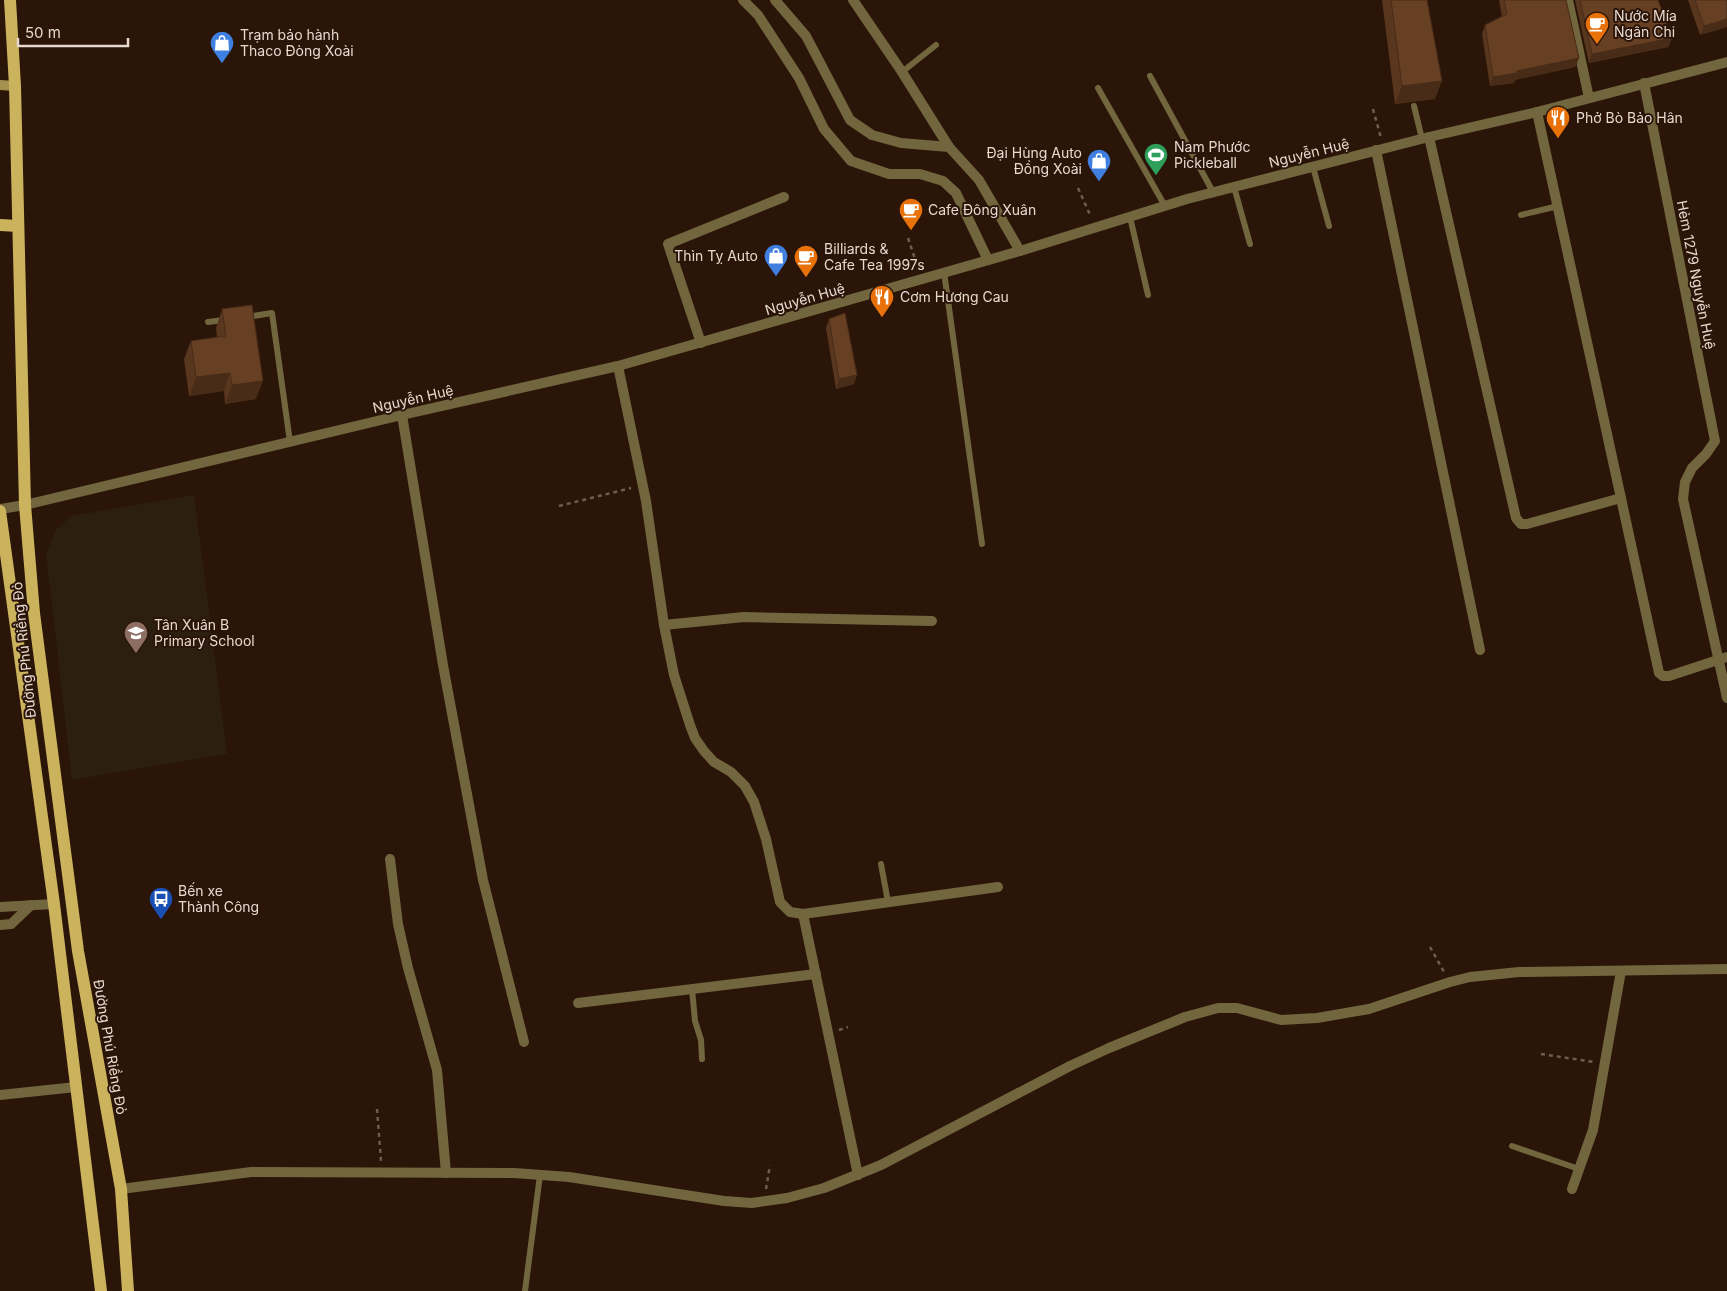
<svg xmlns="http://www.w3.org/2000/svg" width="1727" height="1291" viewBox="0 0 1727 1291" font-family="Inter,sans-serif">
<style>
.education{fill:#2c1f12}
.lines{fill:none;stroke-linecap:round;stroke-linejoin:round}
.path{stroke:#705d52;stroke-width:2.5;stroke-dasharray:4 4;stroke-linecap:butt}
.service{stroke:#72663e;stroke-width:6}
.minor{stroke:#72663e;stroke-width:10}
.tertiary{stroke:#72663e;stroke-width:10}
.secondary{stroke:#a4914f;stroke-width:10}
.primary{stroke:#cbb25c;stroke-width:12}
.wall{fill:#59361e}
.shaded-wall{fill:#482c18}
.building{fill:#673f23;stroke:#482c18}
.labels{text-anchor:middle;stroke-width:4;stroke-linejoin:round;paint-order:stroke}
.poi-label{font-size:14px;fill:#e7d8d0;stroke:#2a1508;text-anchor:start}
.street-label{font-size:14px;fill:#e7d8d0;stroke:#2a1508}
</style>
<rect width="100%" height="100%" fill="#2a1508"/>
<!-- education -->
<polygon class="education" points="194,495 227,754 72,780 46,553 56,530 71,516"/>
<g class="lines">
<!-- path -->
<g class="path">
<polyline points="1373,109 1381,138"/>
<polyline points="1078,188 1091,217"/>
<polyline points="908,238 918,268"/>
<polyline points="559,506 631,488"/>
<polyline points="1430,947 1444,972"/>
<polyline points="839,1030 848,1027"/>
<polyline points="1541,1054 1594,1062"/>
<polyline points="377,1109 381,1161"/>
<polyline points="766,1189 770,1165"/>
</g>
<!-- service -->
<g class="service">
<polyline points="902,72 936,45"/>
<polyline points="1150,76 1213,192"/>
<polyline points="1098,88 1165,206"/>
<polyline points="1414,106 1422,139"/>
<polyline points="1313,167 1329,226"/>
<polyline points="1234,187 1250,244"/>
<polyline points="1521,215 1558,206"/>
<polyline points="1130,217 1148,295"/>
<polyline points="944,272 982,544"/>
<polyline points="247,317 272,313 290,442"/>
<polyline points="208,322 224,320"/>
<polyline points="881,864 888,902"/>
<polyline points="692,989 695,1021 701,1040 702,1059"/>
<polyline points="1512,1146 1579,1169"/>
<polyline points="525,1291 540,1175"/>
</g>
<!-- minor -->
<g class="minor">
<polyline points="743,0 758,15 799,78 824,129 851,161 889,174 920,174 943,181 956,193 988,260"/>
<polyline points="775,0 806,36 850,120 872,135 901,143 949,147 979,180 1020,251"/>
<polyline points="853,0 902,72 949,147"/>
<polyline points="1568,0 1589,98"/>
<polyline points="1644,83 1715,441 1706,454 1692,468 1685,482 1683,499 1727,698"/>
<polyline points="1537,112 1659,673 1663,676 1669,676 1727,657"/>
<polyline points="1429,137 1516,518 1521,524 1527,524 1621,498"/>
<polyline points="1376,150 1480,650"/>
<polyline points="701,343 668,244 784,197"/>
<polyline points="618,366 646,501 664,625 674,675 690,725 695,738 704,751 714,762 731,772 745,786 754,802 766,839 780,902 790,912 803,914 998,887"/>
<polyline points="402,415 443,665 483,880 524,1042"/>
<polyline points="664,625 744,617 932,621"/>
<polyline points="390,859 398,924 408,968 437,1070 446,1173"/>
<polyline points="0,907 54,904"/>
<polyline points="803,914 858,1175"/>
<polyline points="0,925 11,924 31,905"/>
<polyline points="578,1003 816,974"/>
<polyline points="0,1095 76,1087"/>
<polyline points="121,1189 251,1172 514,1173 569,1177 724,1201 752,1203 787,1198 824,1188 881,1165 1070,1066 1109,1048 1185,1017 1218,1008 1237,1008 1281,1020 1317,1018 1369,1009 1450,982 1470,977 1519,972 1727,969"/>
<polyline points="1572,1189 1593,1130 1621,971"/>
</g>
<!-- tertiary -->
<polyline class="tertiary" points="0,509 25,505 402,415 618,366 1020,251 1187,199 1429,137 1537,112 1727,62"/>
<!-- secondary -->
<polyline class="secondary" points="0,85 15,86"/>
<!-- primary -->
<g class="primary">
<polyline points="10,0 15,86 25,505 34,613 78,951 121,1189 128,1291"/>
<polyline points="0,225 18,226"/>
<polyline points="0,511 54,904 101,1291"/>
</g>
</g>
<!-- wall -->
<g class="wall">
<polygon points="1382,0 1427,0 1435,99 1395,104"/>
<polygon points="1499,0 1566,0 1579,58 1575,67 1515,80 1514,83 1490,86 1482,34 1485,25 1502,17"/>
<polygon points="1575,0 1658,0 1672,38 1668,47 1589,63"/>
<polygon points="1688,0 1727,0 1727,27 1700,35"/>
<polygon points="222,309 256,399 225,404 224,391 189,396 184,359 191,341 217,337 216,328"/>
<polygon points="829,319 854,384 836,389 826,328"/>
</g>
<!-- shaded-wall -->
<g class="shaded-wall">
<polygon points="1727,19 1727,27 1700,35 1704,26"/>
<polygon points="1672,38 1668,47 1589,63 1592,54"/>
<polygon points="1579,58 1575,67 1515,80 1514,83 1490,86 1493,77 1517,71"/>
<polygon points="1442,81 1435,99 1395,104 1402,86"/>
<polygon points="230,373 224,391 189,396 196,377"/>
<polygon points="857,375 854,384 836,389 839,379"/>
<polygon points="263,381 256,399 225,404 232,385"/>
</g>
<!-- building -->
<g class="building">
<polygon points="1391,0 1427,0 1442,81 1402,86"/>
<polygon points="1504,0 1566,0 1579,58 1517,71 1517,73 1493,77 1485,25 1507,14"/>
<polygon points="1580,0 1658,0 1672,38 1592,54"/>
<polygon points="1695,0 1727,0 1727,19 1704,26"/>
<polygon points="252,305 263,381 232,385 230,373 196,377 191,341 226,336 222,309"/>
<polygon points="845,313 857,375 839,379 829,319"/>
</g>
<!-- icons -->
<defs>
<symbol id="cafe-pin" viewBox="-11 -11 22 30"><path d="M0 17L-7.5 6A9.5 9.5 0 1 1 7.5 6Z" fill="#e8710a" stroke="#2a1508"/><path d="M-5.5-4.5H6V0H3Q3 3.5 0 3.5H-2.5Q-5.5 3.5-5.5 0ZM3-3.2v2h1.7v-2ZM-6 4.5H4V6H-6Z" fill="#fff"/></symbol>
<symbol id="shop-pin" viewBox="-11 -11 22 30"><path d="M0 17L-7.5 6A9.5 9.5 0 1 1 7.5 6Z" fill="#3f7fe0" stroke="#2a1508"/><path d="M-5-2.5h2.3a2.7 3.5 0 0 1 5.4 0H5L5.5 6h-11ZM-1.5-2.5h3a1.5 2.3 0 0 0-3 0Z" fill="#fff"/></symbol>
<symbol id="restaurant-pin" viewBox="-11 -11 22 30"><path d="M0 17L-7.5 6A9.5 9.5 0 1 1 7.5 6Z" fill="#e8710a" stroke="#2a1508"/><path d="M-5-6h1v4h1v-4h1v4h1v-4h1v5L-1.5 .5V6h-2V.5L-5-1ZM5-6V6H3V1.5H1.5Q1.5-4 5-6Z" fill="#fff"/></symbol>
<symbol id="stadium-pin" viewBox="-11 -11 22 30"><path d="M0 17L-7.5 6A9.5 9.5 0 1 1 7.5 6Z" fill="#2e9e5b" stroke="#2a1508"/><path d="M0-5a6.5 5 0 1 0 0 10a6.5 5 0 1 0 0-10ZM-3.5-1.8h7v3.6h-7Z" fill="#fff"/></symbol>
<symbol id="school-pin" viewBox="-11 -11 22 30"><path d="M0 17L-7.5 6A9.5 9.5 0 1 1 7.5 6Z" fill="#8d6e63" stroke="#2a1508"/><path d="M0-5L7-2L0 1L-7-2ZM-4 1L0 2.5L4 1V4Q0 6-4 4Z" fill="#fff"/></symbol>
<symbol id="bus-pin" viewBox="-11 -11 22 30"><path d="M0 17L-7.5 6A9.5 9.5 0 1 1 7.5 6Z" fill="#1a4fb4" stroke="#2a1508"/><path d="M-5-6H5V4H4V6H2V4H-2V6H-4V4H-5ZM-3.5-4V0h7V-4ZM-3.5 1.2v1.5H-2V1.2ZM2 1.2v1.5H3.5V1.2Z" fill="#fff"/></symbol>
</defs>
<g fill-rule="evenodd">
<use href="#cafe-pin" x="1583" y="10" width="28" height="38"/>
<use href="#shop-pin" x="208" y="29" width="28" height="38"/>
<use href="#restaurant-pin" x="1544" y="104" width="28" height="38"/>
<use href="#stadium-pin" x="1142" y="141" width="28" height="38"/>
<use href="#shop-pin" x="1085" y="147" width="28" height="38"/>
<use href="#cafe-pin" x="897" y="196" width="28" height="38"/>
<use href="#shop-pin" x="762" y="242" width="28" height="38"/>
<use href="#cafe-pin" x="792" y="243" width="28" height="38"/>
<use href="#restaurant-pin" x="868" y="283" width="28" height="38"/>
<use href="#school-pin" x="122" y="619" width="28" height="38"/>
<use href="#bus-pin" x="147" y="885" width="28" height="38"/>
</g>
<g class="labels">
<!-- poi labels -->
<g class="poi-label">
<text x="1614" y="21">Nước Mía<tspan x="1614" dy="16">Ngân Chi</tspan></text>
<text x="240" y="40">Trạm bảo hành<tspan x="240" dy="16">Thaco Đòng Xoài</tspan></text>
<text x="1576" y="123">Phở Bò Bảo Hân</text>
<text x="1174" y="152">Nam Phước<tspan x="1174" dy="16">Pickleball</tspan></text>
<text x="1082" y="158" text-anchor="end">Đại Hùng Auto<tspan x="1082" dy="16">Đồng Xoài</tspan></text>
<text x="928" y="215">Cafe Đông Xuân</text>
<text x="824" y="254">Billiards &amp;<tspan x="824" dy="16">Cafe Tea 1997s</tspan></text>
<text x="758" y="261" text-anchor="end">Thìn Tỵ Auto</text>
<text x="900" y="302">Cơm Hương Cau</text>
<text x="154" y="630">Tân Xuân B<tspan x="154" dy="16">Primary School</tspan></text>
<text x="178" y="896">Bến xe<tspan x="178" dy="16">Thành Công</tspan></text>
</g>
<!-- street labels -->
<g class="street-label">
<text transform="translate(1309 153) rotate(-14)" y="5">Nguyễn Huệ</text>
<text transform="translate(1696 275) rotate(79)" y="5">Hẻm 1279 Nguyễn Huệ</text>
<text transform="translate(805 299) rotate(-16)" y="5">Nguyễn Huệ</text>
<text transform="translate(413 399) rotate(-13)" y="5">Nguyễn Huệ</text>
<text transform="translate(24 650) rotate(-96)" y="5">Đường Phú Riềng Đỏ</text>
<text transform="translate(110 1047) rotate(80)" y="5">Đường Phú Riềng Đỏ</text>
</g>
</g>
<!-- scale -->
<path d="M18 38v8h110v-8" fill="none" stroke="#e7d8d0" stroke-width="2.5"/>
<text x="25" y="38" font-size="15" fill="#e7d8d0" stroke="#2a1508" stroke-width="4" paint-order="stroke">50 m</text>
</svg>
